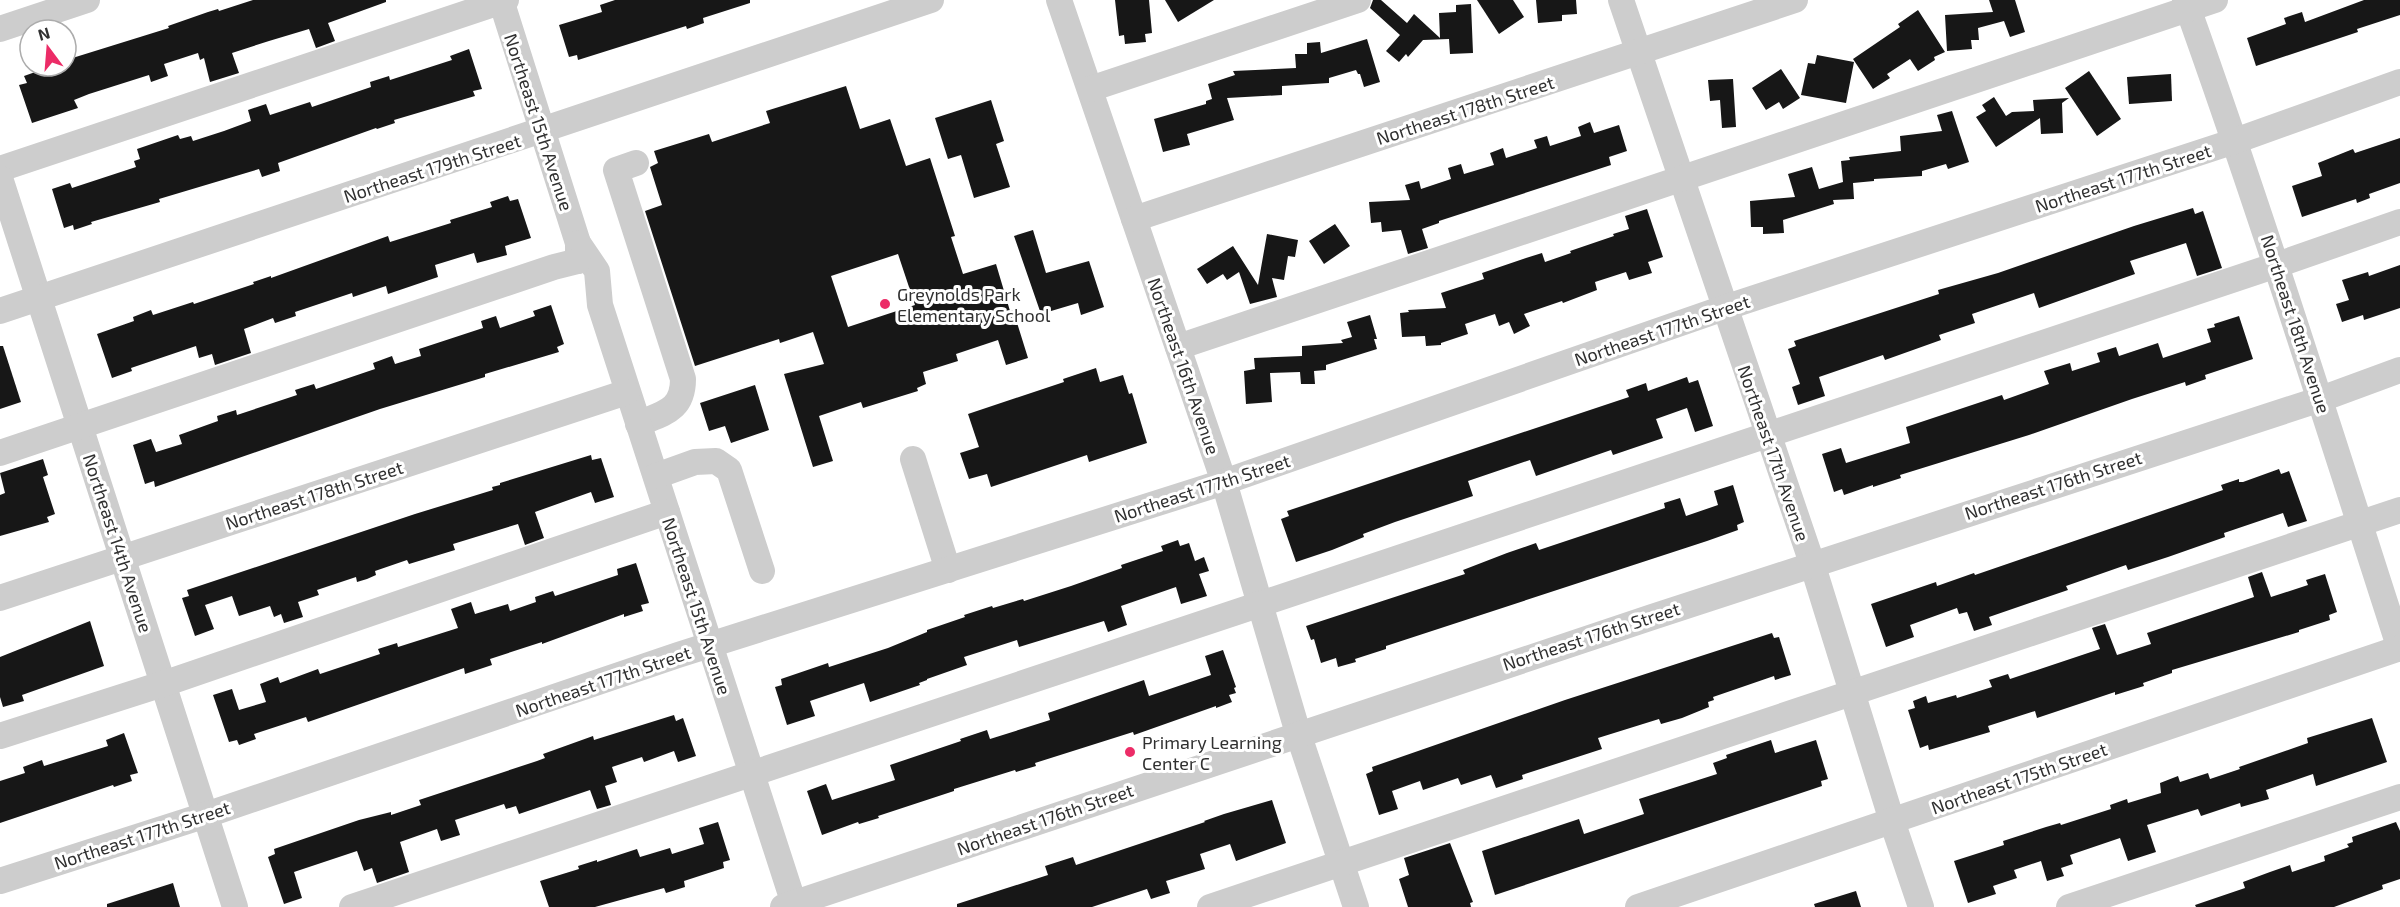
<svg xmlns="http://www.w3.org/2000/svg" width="2400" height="907" font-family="'Exo 2',sans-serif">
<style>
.building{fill:#171717;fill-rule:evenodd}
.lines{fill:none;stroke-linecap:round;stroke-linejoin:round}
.minor{stroke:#cdcdcd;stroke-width:26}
.poi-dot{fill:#ec2c67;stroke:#fff;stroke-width:2}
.labels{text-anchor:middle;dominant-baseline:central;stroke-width:6;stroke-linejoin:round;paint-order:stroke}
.street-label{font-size:18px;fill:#303030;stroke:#fff}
.poi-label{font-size:18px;fill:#303030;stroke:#fff;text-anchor:start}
</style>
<rect width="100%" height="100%" fill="#fff"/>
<!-- building -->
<g class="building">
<polygon points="253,0 386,0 386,2 328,23 335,41 316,48 309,29 269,41 232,53 239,73 210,82 204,58 200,60 198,53 164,64 168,76 151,82 149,75 89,94 74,100 78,108 32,123 19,85 27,83 24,76 41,70 42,72 66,66 66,60 169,28 168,26 208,12 218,9 219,11"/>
<polygon points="615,0 750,0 750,3 703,18 704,23 687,29 686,26 578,60 577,55 569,57 559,25 602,12 600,5"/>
<polygon points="1115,0 1149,0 1152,33 1145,34 1146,42 1125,44 1124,35 1119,36"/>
<polygon points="1165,0 1214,0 1178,22"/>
<polygon points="1373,0 1381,0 1407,23 1414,14 1440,38 1439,13 1456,12 1456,5 1471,4 1473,53 1450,54 1449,39 1423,40 1408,57 1406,54 1399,62 1386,51 1400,35 1370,8"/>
<polygon points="1477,0 1513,0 1524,17 1499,34"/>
<polygon points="1536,0 1576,0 1577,14 1562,15 1562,21 1538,23"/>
<polygon points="1989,0 2015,0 2025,32 2010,37 2004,21 1978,28 1979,40 1971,40 1972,49 1947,51 1945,15 1993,12"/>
<polygon points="2364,0 2400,0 2400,15 2357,29 2358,32 2256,66 2247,38 2286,24 2284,18 2302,12 2305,22"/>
<polygon points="1918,10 1945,52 1934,57 1935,60 1918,71 1910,59 1887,74 1890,78 1873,89 1853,59 1900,27 1898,24"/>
<polygon points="1367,39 1380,82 1364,87 1360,74 1358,74 1356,70 1329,78 1329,83 1282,86 1282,95 1227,98 1234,120 1187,134 1190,145 1163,152 1154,119 1206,104 1206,101 1212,99 1208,84 1235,75 1233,71 1296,68 1295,54 1307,54 1307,43 1320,42 1321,53"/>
<polygon points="469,49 482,89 473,91 475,96 394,120 395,123 377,129 376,128 278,163 280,171 262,177 259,169 159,199 160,202 91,222 92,224 74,230 73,225 64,228 52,189 70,183 72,188 136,167 134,161 140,159 137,149 178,135 180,139 191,136 193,141 224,131 251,121 248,110 266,104 270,115 310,102 312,107 371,87 370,82 389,76 390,80 452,60 450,56"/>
<polygon points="1817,55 1854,62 1846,103 1801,95 1808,63 1815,64"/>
<polygon points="1781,69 1800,98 1783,109 1779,102 1766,110 1752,88"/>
<polygon points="2089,71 2121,119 2097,136 2065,88"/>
<polygon points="2171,74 2172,101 2129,104 2127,77"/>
<polygon points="1733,79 1736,127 1722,128 1720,100 1710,101 1708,80"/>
<path d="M846,86L860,129L890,119L906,166L930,158L955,236L951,237L963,274L996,264L1010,311L1013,310L1028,358L1006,365L998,340L956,354L958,361L923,372L926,384L917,388L918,391L863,408L861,402L819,416L833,461L813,467L784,374L824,364L813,332L780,343L779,339L695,366L645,211L662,205L650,167L658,163L654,151L709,134L712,142L770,123L766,111ZM898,254L915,305L848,327L831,276Z"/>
<polygon points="1994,97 2006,116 2012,112 2034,111 2033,100 2069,98 2062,103 2063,133 2041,134 2040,118 1996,147 1976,117 1986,111 1982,105"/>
<polygon points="991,100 1004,141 996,144 1010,187 974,198 961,155 948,159 935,118"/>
<polygon points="1952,111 1969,162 1948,169 1946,164 1922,171 1922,176 1874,179 1874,181 1853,183 1854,199 1833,200 1834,204 1783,220 1784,233 1763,234 1763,227 1751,227 1750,201 1795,197 1788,174 1812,167 1819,189 1843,182 1841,161 1850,160 1849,157 1901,151 1900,136 1942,131 1937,115"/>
<polygon points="1590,122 1594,133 1619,125 1627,151 1609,157 1611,165 1439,221 1439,223 1422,229 1428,248 1408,254 1401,230 1382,232 1381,222 1371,223 1369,202 1410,200 1405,185 1419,181 1421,189 1451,179 1448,168 1461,164 1464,174 1494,165 1490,153 1503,148 1506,158 1537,148 1534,140 1547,136 1550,146 1581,136 1578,127"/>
<polygon points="2400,138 2400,183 2369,194 2370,198 2357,203 2356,199 2302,217 2292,186 2322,176 2318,163 2353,149 2355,153"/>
<polygon points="508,196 510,201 518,199 531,238 505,246 507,255 477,263 474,253 435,265 438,277 388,294 386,286 353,297 352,293 295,312 296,316 275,323 273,318 244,329 251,353 215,365 212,354 199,358 196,346 131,368 132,371 112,378 97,334 134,321 133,317 151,310 153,315 193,302 194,304 254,284 253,282 271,276 271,278 388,236 390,242 451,223 450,220 492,207 490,202"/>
<polygon points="2193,208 2195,214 2203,211 2222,268 2197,276 2186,243 2130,261 2135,274 2039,308 2034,293 1972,314 1975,323 1939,335 1941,340 1885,360 1883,355 1819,377 1825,396 1798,405 1792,387 1800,384 1788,349 1796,346 1794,341 1939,294 1938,290 1998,273 2134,226"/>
<polygon points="1647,209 1663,257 1648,262 1652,273 1629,280 1626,272 1595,282 1597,290 1563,303 1562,301 1524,314 1530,326 1514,334 1509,322 1499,326 1495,314 1465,324 1468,334 1441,343 1441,345 1426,346 1425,336 1402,337 1400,313 1409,312 1408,310 1446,308 1441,293 1484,279 1482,273 1526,258 1542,253 1545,262 1571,253 1570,251 1614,236 1613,234 1629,229 1625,216"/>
<polygon points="1335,224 1350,246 1324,264 1309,241"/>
<polygon points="1033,230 1046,273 1089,261 1104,307 1081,315 1078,303 1041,314 1014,236"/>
<polygon points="1267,234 1298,240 1295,257 1288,256 1284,280 1272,278 1277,297 1250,304 1239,272 1227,280 1223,274 1207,284 1197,269 1233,246 1258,285"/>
<polygon points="2400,265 2400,308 2364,320 2363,315 2342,322 2336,304 2349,300 2342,280 2368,272 2369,276"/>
<polygon points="551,305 564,344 557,347 559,352 485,374 485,377 380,409 155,487 154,481 145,484 133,445 151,439 156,452 182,444 179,435 218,421 217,416 236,410 237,415 297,395 295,390 314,384 316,389 375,369 373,363 392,356 395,364 421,356 419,349 483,328 481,321 496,316 500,328 535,316 533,311"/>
<polygon points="1370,315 1377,339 1374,339 1377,349 1326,365 1326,370 1314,371 1315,384 1301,384 1300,372 1270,373 1272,402 1246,404 1244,371 1255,369 1254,358 1302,356 1302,346 1343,343 1341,340 1352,337 1347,322"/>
<polygon points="2239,316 2253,359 2205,375 2206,379 2186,386 2185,382 2132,399 2029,435 1900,475 1901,478 1873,487 1873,485 1844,495 1842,489 1834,492 1822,454 1841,448 1846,463 1910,443 1906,427 2002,395 2004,400 2049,384 2044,371 2070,363 2072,371 2100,362 2097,353 2116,347 2119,356 2158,343 2163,358 2211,342 2207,329 2215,327 2214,324"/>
<polygon points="0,346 3,346 21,402 0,409"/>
<polygon points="1096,368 1100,382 1123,375 1129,394 1132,393 1147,443 1089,462 1087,455 991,487 987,474 969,479 960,453 979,447 968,414 1064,382 1063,379"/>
<polygon points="1687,377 1689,383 1698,380 1713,426 1695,432 1687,408 1656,419 1663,438 1613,455 1611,450 1536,476 1530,460 1468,481 1473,496 1395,522 1363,534 1364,537 1332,550 1296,562 1281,519 1289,516 1287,511 1629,397 1626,390 1646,383 1648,391"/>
<polygon points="755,385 769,430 731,443 725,426 709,431 700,403"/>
<polygon points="591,455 592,460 601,458 614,497 595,503 591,492 535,512 544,538 525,545 518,524 453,544 455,550 409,564 407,560 375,571 376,575 367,579 357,582 356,577 317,590 319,595 298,602 303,617 284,623 281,614 274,617 270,606 239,616 232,596 205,605 214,629 195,636 182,598 189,596 187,590 415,514 493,490 492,487 500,485 500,483"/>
<polygon points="43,459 48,475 43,477 55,514 47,517 49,522 0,536 0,495 5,493 0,473"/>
<polygon points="2279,469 2281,474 2289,471 2307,521 2288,527 2283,513 2224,533 2225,537 2168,557 2128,570 2126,565 2066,586 2068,590 1989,617 1992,625 1974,631 1967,612 1959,614 1957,608 1910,625 1914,637 1886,647 1871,604 1936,582 1937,586 1974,573 1975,575 2223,490 2221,485 2239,479 2239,482 2243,482"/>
<polygon points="1733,485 1744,522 1737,525 1738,530 1707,541 1386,646 1386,649 1355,659 1356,662 1338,667 1336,658 1321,663 1314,639 1311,640 1306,626 1465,574 1463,570 1507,553 1536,543 1539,550 1665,508 1664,503 1680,498 1686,516 1718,505 1714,491"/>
<polygon points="1178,540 1180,546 1189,543 1195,561 1204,557 1209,571 1199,574 1207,596 1181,604 1176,587 1121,606 1127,625 1108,632 1104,621 1019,647 1017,640 964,657 967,665 927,679 927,680 919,683 920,685 870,702 864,683 810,701 815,716 787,725 775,687 782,685 781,679 828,663 829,667 888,648 927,632 927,630 965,617 964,615 992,606 993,608 1023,599 1024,601 1071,586 1122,568 1121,565 1163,551 1161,546"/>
<polygon points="636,563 649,603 641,605 643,611 624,617 624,614 542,644 542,642 490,659 492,665 465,674 464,668 308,722 306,717 254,734 256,739 239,745 237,740 229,742 213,695 232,689 239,710 266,702 260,684 278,677 280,683 318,669 320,674 380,654 378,649 397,643 398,647 458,628 451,609 471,602 475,614 508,604 510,611 536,602 535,597 553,591 555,596 618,575 617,569"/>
<polygon points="2262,572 2271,597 2308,585 2306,580 2325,574 2337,612 2329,615 2330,620 2299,630 2299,632 2172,670 2172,673 2143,683 2144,686 2115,695 2115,692 2037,718 2035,711 1988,726 1990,732 1929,750 1928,745 1920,748 1908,710 1915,708 1913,701 1926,696 1928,703 1956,695 1957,698 1992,687 1989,680 2008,674 2010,679 2100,649 2092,628 2105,624 2117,655 2151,644 2147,633 2254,597 2248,577"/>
<polygon points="90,621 104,666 22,695 24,701 3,707 0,697 0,657"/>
<polygon points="1772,633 1774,638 1779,637 1791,675 1775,680 1774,676 1713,697 1714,700 1708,702 1709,707 1682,718 1661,724 1659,719 1598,738 1602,749 1522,775 1523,779 1496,788 1491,775 1461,785 1458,778 1423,790 1420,781 1392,791 1398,809 1379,815 1366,774 1373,771 1372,767 1565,700"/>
<polygon points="1223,650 1236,687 1234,688 1236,693 1229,695 1232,702 1216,708 1216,706 1134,735 1133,732 1035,763 1036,766 1016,772 1015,770 954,789 954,791 878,816 879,818 859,824 858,822 822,835 807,791 826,784 832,800 895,780 890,765 961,741 960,739 987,730 990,739 1050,720 1048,713 1144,680 1149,696 1211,675 1205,656"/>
<polygon points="674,715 676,721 683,718 696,756 678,762 674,751 644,762 642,757 612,767 617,782 605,786 611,805 597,809 590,790 519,814 516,806 506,809 504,804 455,820 460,835 441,841 437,829 400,842 409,872 377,883 372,868 364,871 357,851 294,872 302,898 284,904 268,857 275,854 274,849 359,820 391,812 391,815 421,805 419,800 537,761 545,758 543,754 593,736 594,740"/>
<polygon points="2372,718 2387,762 2316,786 2313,774 2266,790 2269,799 2241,807 2240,803 2201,816 2198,809 2147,825 2156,852 2128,861 2120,838 2070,855 2073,864 2061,868 2064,876 2047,881 2041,861 2014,870 2017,878 1993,886 1996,894 1968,903 1954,861 2004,845 2003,841 2046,827 2060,823 2061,825 2111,809 2110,805 2127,799 2128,803 2161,793 2160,783 2178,776 2180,782 2208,773 2210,779 2240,769 2239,767 2308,743 2307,738"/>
<polygon points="124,733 138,773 130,775 132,781 114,787 113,785 0,823 0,781 25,773 23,767 42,760 44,766 108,746 106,740"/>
<polygon points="1771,740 1775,753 1816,740 1828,779 1821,781 1822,786 1495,895 1482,851 1579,819 1584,834 1644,814 1639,799 1717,774 1713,763 1727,758 1726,755"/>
<polygon points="1272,800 1286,843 1236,861 1230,844 1200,854 1205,869 1166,881 1170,893 1151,899 1147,889 1092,907 957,907 957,904 1048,875 1045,866 1073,857 1076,865 1205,822 1204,821 1224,814"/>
<polygon points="718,822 730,860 723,862 724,868 684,881 685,887 666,893 664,888 595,907 549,907 540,881 579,869 578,866 597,860 597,862 637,849 640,857 670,848 672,854 704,844 699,828"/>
<polygon points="2396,822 2400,831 2400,879 2382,885 2383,889 2334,907 2196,907 2195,905 2245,888 2243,882 2270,872 2290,865 2292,872 2325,861 2324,856 2349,847 2347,844 2353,842 2352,837"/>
<polygon points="1450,843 1473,902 1470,903 1471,907 1408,907 1399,879 1409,875 1404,858"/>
<polygon points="173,883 180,907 107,907 107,904"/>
<polygon points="1856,891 1861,907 1815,907 1814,904"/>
</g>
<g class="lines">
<!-- minor -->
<g class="minor">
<polyline points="501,0 578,243 578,261"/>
<polyline points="1059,0 1224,482 1298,733 1356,907"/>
<polyline points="1621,0 1812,563 1892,821 1921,907"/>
<path d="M2185,0C2262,215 2330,432 2400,649"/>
<polyline points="0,29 87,0"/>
<polyline points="1090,89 1358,0"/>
<path d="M636,163L616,170L683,379C683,411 663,413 638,424"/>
<polyline points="0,169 506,0"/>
<polyline points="0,178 235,907"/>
<polyline points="1134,219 1795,0"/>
<polyline points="578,243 597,271 600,305 795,907"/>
<polyline points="0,311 931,0"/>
<polyline points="1178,347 2215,0"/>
<polyline points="0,453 554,267 578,261"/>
<polyline points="913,459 948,570"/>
<polyline points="656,476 695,462 716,461 729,470 762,571"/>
<polyline points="0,598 627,392"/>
<polyline points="0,736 175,680 667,512"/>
<polyline points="0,881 206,815 678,655 1224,482 1724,308 2235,141 2400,82"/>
<polyline points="352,907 2277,265 2400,222"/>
<path d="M783,907C1295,734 1807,565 2321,399L2400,370"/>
<polyline points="1210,907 2400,510"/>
<polyline points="1638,907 2400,648"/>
<polyline points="2069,907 2400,797"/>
</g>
</g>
<!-- markers -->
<g class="poi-dot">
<circle cx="885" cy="304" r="6"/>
<circle cx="1130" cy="752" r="6"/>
</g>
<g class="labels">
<!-- street labels -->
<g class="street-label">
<text transform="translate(1465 110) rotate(-18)">Northeast 178th Street</text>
<text transform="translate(539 122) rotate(72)">Northeast 15th Avenue</text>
<text transform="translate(432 168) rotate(-18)">Northeast 179th Street</text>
<text transform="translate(2123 178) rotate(-18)">Northeast 177th Street</text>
<text transform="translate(2296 324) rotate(72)">Northeast 18th Avenue</text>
<text transform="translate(1662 330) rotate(-19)">Northeast 177th Street</text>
<text transform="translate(1184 366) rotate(71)">Northeast 16th Avenue</text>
<text transform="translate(1774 453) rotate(71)">Northeast 17th Avenue</text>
<text transform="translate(2053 485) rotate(-18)">Northeast 176th Street</text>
<text transform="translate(1202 488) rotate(-18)">Northeast 177th Street</text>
<text transform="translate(314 495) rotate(-18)">Northeast 178th Street</text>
<text transform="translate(118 543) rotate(72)">Northeast 14th Avenue</text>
<text transform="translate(697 606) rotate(72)">Northeast 15th Avenue</text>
<text transform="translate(1591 636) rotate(-18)">Northeast 176th Street</text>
<text transform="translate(603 681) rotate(-19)">Northeast 177th Street</text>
<text transform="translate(2019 778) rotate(-19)">Northeast 175th Street</text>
<text transform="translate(1045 819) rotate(-19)">Northeast 176th Street</text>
<text transform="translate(142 835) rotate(-18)">Northeast 177th Street</text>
</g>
<!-- poi labels -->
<g class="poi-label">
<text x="897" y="294">Greynolds Park<tspan x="897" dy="21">Elementary School</tspan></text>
<text x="1142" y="742">Primary Learning<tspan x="1142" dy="21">Center C</tspan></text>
</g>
</g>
<!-- north arrow -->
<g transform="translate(48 48) rotate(344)"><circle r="28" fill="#ffffff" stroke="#acacac" stroke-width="1.5"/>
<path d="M0-4.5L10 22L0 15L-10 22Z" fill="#ec2c67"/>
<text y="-9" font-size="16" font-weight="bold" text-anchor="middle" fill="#303030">N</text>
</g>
</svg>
